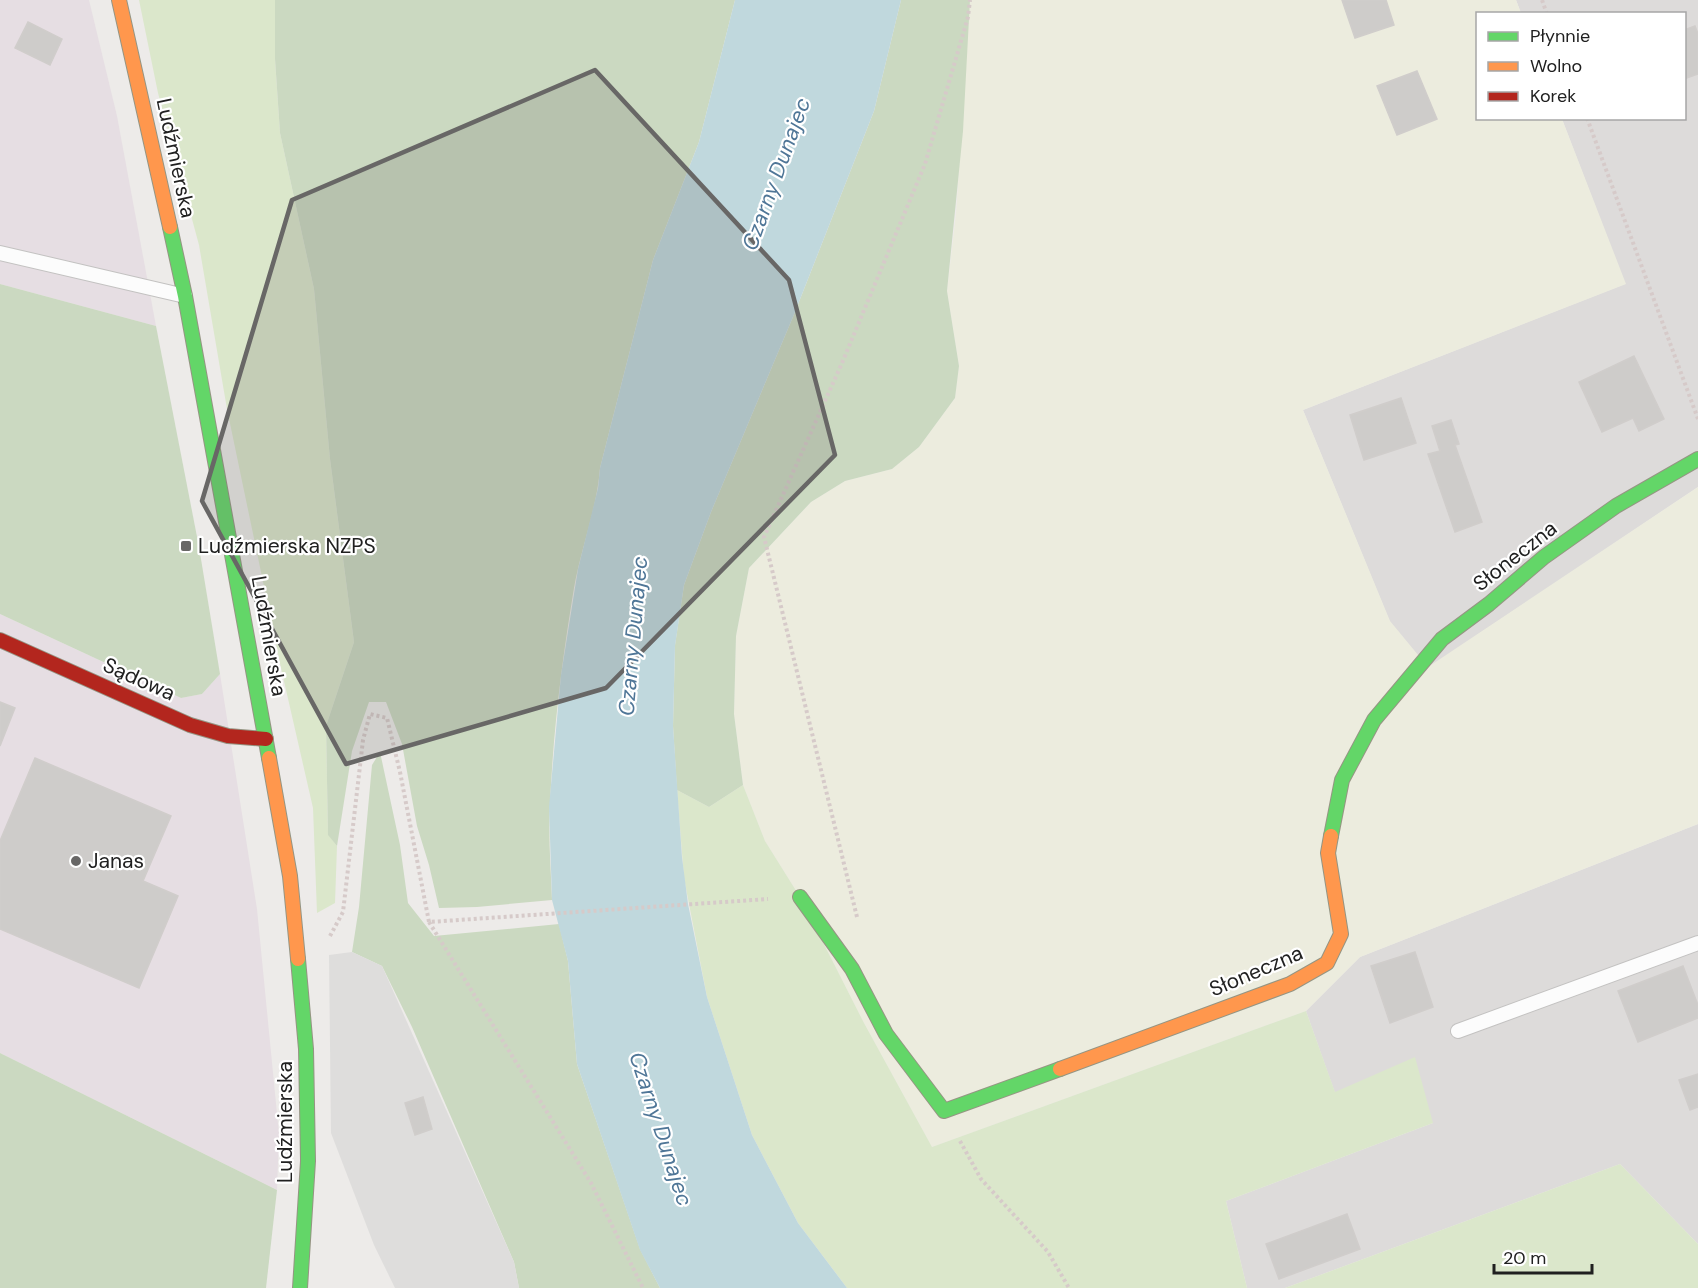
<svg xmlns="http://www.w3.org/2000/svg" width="1698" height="1288" font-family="'DM Sans',sans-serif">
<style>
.residential{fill:#dddbda}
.industrial{fill:#e6dee3}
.farmland{fill:#ececde}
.grass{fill:#dbe7cb}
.forest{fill:#cbd9c1}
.parking{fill:#dedddc}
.water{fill:#c0d8dd}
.building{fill:#ceccca;stroke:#d0cdcb;stroke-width:1.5}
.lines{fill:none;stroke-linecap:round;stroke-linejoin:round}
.lane-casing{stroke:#c3c2c1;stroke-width:16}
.fast-casing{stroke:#959583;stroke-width:16}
.slow-casing{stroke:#959583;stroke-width:16}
.jam-casing{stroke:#959583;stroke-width:16}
.path{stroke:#d6cac9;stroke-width:4;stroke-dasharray:3 3;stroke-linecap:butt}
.lane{stroke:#fcfcfc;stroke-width:14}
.fast{stroke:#63d668;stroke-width:14}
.slow{stroke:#ff974d;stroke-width:14}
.jam{stroke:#b3261e;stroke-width:14}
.marked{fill:#686766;fill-opacity:0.2;stroke:#686766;stroke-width:4.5;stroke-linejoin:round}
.poi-dot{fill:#686766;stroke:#fff;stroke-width:2}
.labels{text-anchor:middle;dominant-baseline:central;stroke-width:4.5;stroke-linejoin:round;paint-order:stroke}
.street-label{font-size:21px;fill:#202020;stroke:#fff}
.poi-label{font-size:21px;fill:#202020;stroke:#fff;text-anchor:start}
.water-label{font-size:22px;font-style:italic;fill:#4f7697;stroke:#fff}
</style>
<rect width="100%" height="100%" fill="#edebe9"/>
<!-- residential -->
<g class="residential">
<polygon points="1516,0 1698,0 1698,487 1428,668 1390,622 1303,410 1625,284 1562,119 1684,118 1684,14 1521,13"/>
<polygon points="1698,824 1698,1244 1620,1164 1285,1288 1247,1288 1226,1201 1433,1123 1335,1093 1306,1011 1360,957"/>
</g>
<!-- industrial -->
<g class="industrial">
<polygon points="0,0 89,0 117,116 156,326 0,284"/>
<polygon points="0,614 181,698 202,694 220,674 257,909 279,1134 277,1190 0,1053"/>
</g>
<!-- farmland -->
<polygon class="farmland" points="970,0 1516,0 1521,13 1478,14 1478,118 1562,119 1626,284 1303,410 1390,621 1428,667 1698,487 1698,824 1360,957 1306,1011 932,1147 864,1023 800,897 765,841 743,785 734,714 736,636 749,568 811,502 845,481 892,469 919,447 955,398 959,366 947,291 956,214"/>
<!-- grass -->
<g class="grass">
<polygon points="139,0 275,0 275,59 280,133 314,289 330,459 354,642 326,726 328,834 337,846 335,903 317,913 313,808 281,668 227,409 199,245 158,93"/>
<polygon points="743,785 765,841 800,897 864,1023 932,1147 1306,1011 1335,1092 1415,1057 1433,1123 1226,1201 1247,1288 847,1288 798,1223 752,1135 707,997 684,878 677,790 709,807"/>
<polygon points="1620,1164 1698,1244 1698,1288 1285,1288"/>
</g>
<!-- forest -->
<g class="forest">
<path d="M275,0H735L699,142L653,260L600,468C597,509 581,548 574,588C562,660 553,732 550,805C548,836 551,869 552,900L477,907L439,908L429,865L417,826L402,744L386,702H369L352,751L337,846L328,835L326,726L354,642L330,459L314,289L280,133L275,59Z"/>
<polygon points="901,0 970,0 963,131 947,291 959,366 955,398 919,447 892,469 845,481 811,502 749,568 736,636 734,714 743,785 709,807 677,790 673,726 675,645 684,585 711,512 795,312 874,111"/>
<polygon points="0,284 156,326 199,547 220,674 202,694 181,698 0,614"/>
<polygon points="380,752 400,845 408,903 434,936 559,924 568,961 577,1064 640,1249 660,1288 519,1288 514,1262 412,1027 382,966 352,952 359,907 372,765"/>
<polygon points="0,1053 277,1190 266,1288 0,1288"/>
</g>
<!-- parking -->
<polygon class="parking" points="352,952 382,966 514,1262 519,1288 395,1288 374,1245 331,1133 329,955"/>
<!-- water -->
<polygon class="water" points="735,0 901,0 874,111 795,312 711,512 684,585 675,646 673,726 682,857 688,904 707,997 752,1135 798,1223 847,1288 660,1288 640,1250 577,1064 568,961 552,900 549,807 561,675 578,569 598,488 600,468 653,260 699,142"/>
<!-- building -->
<g class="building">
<polygon points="1342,0 1386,0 1394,25 1355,38"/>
<polygon points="28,22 62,39 50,65 15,48"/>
<polygon points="1695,26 1698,34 1698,74 1684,79 1684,30"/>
<polygon points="1417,71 1437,119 1397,135 1377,86"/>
<polygon points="1634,356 1664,419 1639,431 1633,418 1602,432 1579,382"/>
<polygon points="1401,398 1416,443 1364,460 1350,415"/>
<polygon points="1451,420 1459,444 1455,445 1482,522 1455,532 1428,454 1440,451 1432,426"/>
<polygon points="0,702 15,708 0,746"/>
<polygon points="35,758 171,816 143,881 178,896 139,988 0,929 0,841"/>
<polygon points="1415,952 1433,1007 1390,1023 1371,966"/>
<polygon points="1683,966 1698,1005 1698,1018 1638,1042 1618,991"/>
<polygon points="1698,1074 1698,1107 1690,1110 1679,1080"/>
<polygon points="423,1097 432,1129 415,1135 405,1103"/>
<polygon points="1347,1214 1360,1249 1279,1279 1266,1244"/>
</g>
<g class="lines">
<defs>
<g id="lane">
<polyline points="0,253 185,296"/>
<polyline points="1458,1031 1698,943"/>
</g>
<g id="fast">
<polyline points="170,227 185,296 269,758"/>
<polyline points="1331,836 1342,780 1374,720 1442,639 1489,604 1544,557 1616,506 1698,459"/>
<polyline points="800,897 852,969 886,1034 944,1111 1060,1069"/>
<polyline points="298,959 306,1049 308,1161 300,1288"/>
</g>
<g id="slow">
<polyline points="119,0 170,227"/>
<polyline points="269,758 290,876 298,959"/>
<polyline points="1060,1069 1290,984 1327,963 1341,934 1328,853 1331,836"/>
</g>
<polyline id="jam" points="0,640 190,725 228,736 266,739"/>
</defs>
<!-- lane casing -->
<use href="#lane" class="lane-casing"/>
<!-- fast casing -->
<use href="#fast" class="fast-casing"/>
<!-- slow casing -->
<use href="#slow" class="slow-casing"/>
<!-- jam casing -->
<use href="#jam" class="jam-casing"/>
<!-- path -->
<g class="path">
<polyline points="1542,0 1547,14"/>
<polyline points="1587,118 1698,419"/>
<polyline points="857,917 764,537 842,363 925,164 968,17 970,0"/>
<polyline points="429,922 591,1183 643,1288"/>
<polyline points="330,936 343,912 363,740 370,714 387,718 400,772 429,922 768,899"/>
<polyline points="960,1141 981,1179 1048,1252 1069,1288"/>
</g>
<!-- lane -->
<use href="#lane" class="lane"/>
<!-- fast -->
<use href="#fast" class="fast"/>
<!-- slow -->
<use href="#slow" class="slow"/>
<!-- jam -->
<use href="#jam" class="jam"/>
</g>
<!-- marked area -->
<path class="marked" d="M595,70L789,280L835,455L606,688L346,764L202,501L292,200Z"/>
<!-- markers -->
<g class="poi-dot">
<rect x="180" y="540" width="12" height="12" rx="3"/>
<circle cx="76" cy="861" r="6"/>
</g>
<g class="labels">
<!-- street labels -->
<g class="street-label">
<text transform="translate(176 158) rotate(78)">Ludźmierska</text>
<text transform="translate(1515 556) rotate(-38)">Słoneczna</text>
<text transform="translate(269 636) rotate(80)">Ludźmierska</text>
<text transform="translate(139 679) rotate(24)">Sądowa</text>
<text transform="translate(1256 971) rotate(-23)">Słoneczna</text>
<text transform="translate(285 1122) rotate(-90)">Ludźmierska</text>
</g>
<!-- poi labels -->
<g class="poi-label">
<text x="198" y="546">Ludźmierska NZPS</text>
<text x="88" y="861">Janas</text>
</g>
<!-- water labels -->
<g class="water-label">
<text transform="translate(776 174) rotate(-70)">Czarny Dunajec</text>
<text transform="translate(633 636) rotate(-85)">Czarny Dunajec</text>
<text transform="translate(661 1129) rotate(72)">Czarny Dunajec</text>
</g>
</g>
<!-- legend -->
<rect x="1476" y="12" width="210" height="108" fill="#ffffff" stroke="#a6a6a6" stroke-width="1.5"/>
<rect x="1488" y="32" width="30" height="9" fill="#63d668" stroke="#a6a6a6" stroke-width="1.5"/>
<text x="1530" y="42" font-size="18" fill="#202020">Płynnie</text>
<rect x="1488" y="62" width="30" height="9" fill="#ff974d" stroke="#a6a6a6" stroke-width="1.5"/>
<text x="1530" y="72" font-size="18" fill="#202020">Wolno</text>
<rect x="1488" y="92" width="30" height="9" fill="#b3261e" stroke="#a6a6a6" stroke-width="1.5"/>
<text x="1530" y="102" font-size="18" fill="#202020">Korek</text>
<!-- scale -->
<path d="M1494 1264v9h98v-9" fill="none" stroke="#202020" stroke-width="3"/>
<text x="1503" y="1264" font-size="18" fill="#202020" stroke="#ffffff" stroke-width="4.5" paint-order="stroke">20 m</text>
</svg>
